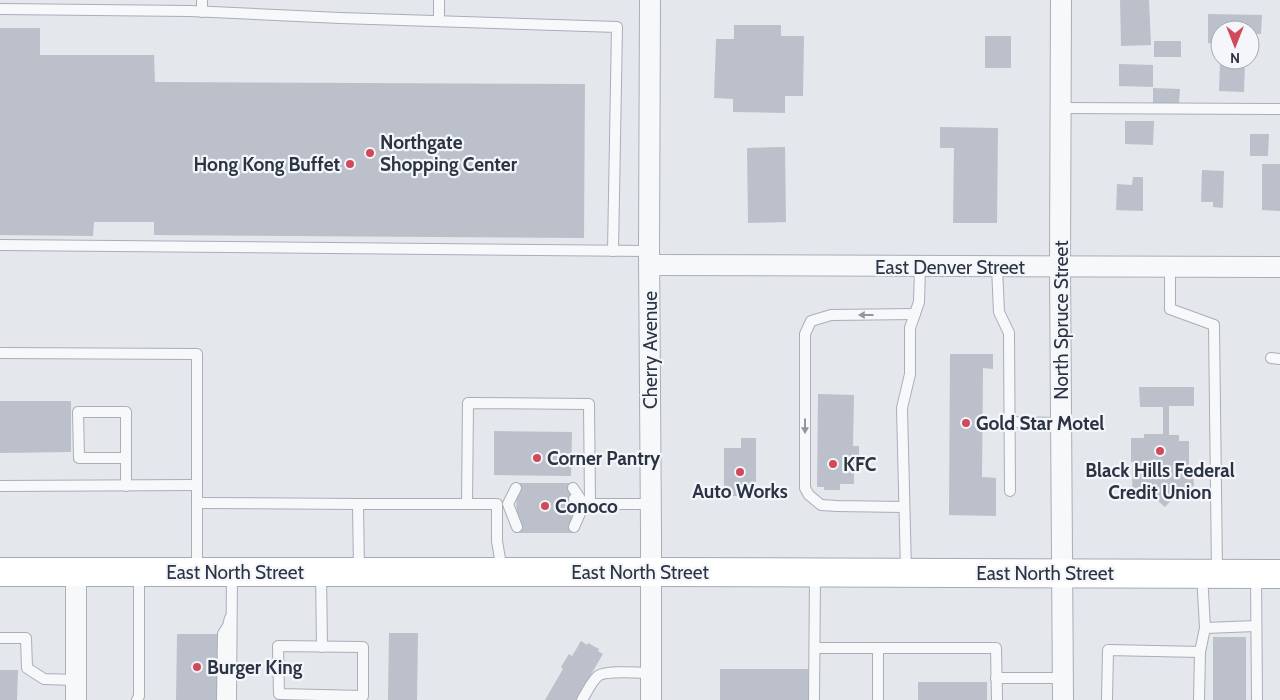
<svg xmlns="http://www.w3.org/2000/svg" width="1280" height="700" font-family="Cabin,sans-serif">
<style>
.building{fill:#bbc0ca}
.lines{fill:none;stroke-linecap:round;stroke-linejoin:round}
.lane-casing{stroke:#a9aeb7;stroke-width:12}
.street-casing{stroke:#a9aeb7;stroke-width:22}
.primary-casing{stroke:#a3abb8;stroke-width:30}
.lane{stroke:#f7f8fa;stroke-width:10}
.street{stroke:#f7f8fa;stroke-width:20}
.primary{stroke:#fff;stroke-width:28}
.oneway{fill:#9196a0}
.poi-dot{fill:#d1495b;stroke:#f4f6f9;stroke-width:2}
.labels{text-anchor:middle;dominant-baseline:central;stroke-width:4.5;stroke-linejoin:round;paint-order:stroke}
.poi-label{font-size:19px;font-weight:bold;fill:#2b3445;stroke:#f4f6f9;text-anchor:start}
.street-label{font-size:19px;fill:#2b3445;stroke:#f4f6f9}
</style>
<rect width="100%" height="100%" fill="#e4e7ec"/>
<!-- building -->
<g class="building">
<polygon points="1120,0 1149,0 1151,45 1121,46"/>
<polygon points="1208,14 1262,15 1261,34 1250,34 1250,30 1220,30 1220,43 1208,43"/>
<polygon points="734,25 781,25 781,36 804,36 803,96 785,96 785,113 733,112 733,99 714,98 716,39 734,39"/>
<polygon points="0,28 40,28 40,55 154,55 155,82 585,84 584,238 154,235 154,222 94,222 93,236 0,235"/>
<rect x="985" y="36" width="26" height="32"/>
<rect x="1154" y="41" width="27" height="16"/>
<polygon points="1220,62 1245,62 1244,92 1219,91"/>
<polygon points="1119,64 1153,65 1153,87 1119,86"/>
<polygon points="1153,88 1180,89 1179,104 1153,103"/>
<polygon points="1125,121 1154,121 1153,145 1125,144"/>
<polygon points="940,127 998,128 997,223 953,223 954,148 940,148"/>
<polygon points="1250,134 1269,134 1268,156 1250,156"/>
<polygon points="785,147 786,222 748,223 747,148"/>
<polygon points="1262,164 1280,164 1280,211 1262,210"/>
<polygon points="1202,170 1224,171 1223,208 1213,207 1213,202 1201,202"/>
<polygon points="1133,177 1143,177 1143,211 1116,210 1117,184 1132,185"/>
<polygon points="950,354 993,354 993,369 983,368 982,477 996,478 996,516 949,515"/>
<polygon points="1139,387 1194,387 1194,406 1169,406 1169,435 1179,435 1179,441 1189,441 1189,473 1193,476 1194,485 1189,492 1183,494 1177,494 1165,507 1157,500 1145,500 1145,493 1132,493 1133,462 1131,462 1131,438 1144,438 1144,434 1163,434 1163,407 1140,407"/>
<polygon points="818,394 854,395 853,446 859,446 859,457 854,457 854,484 840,484 840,490 824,490 824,487 817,487"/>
<polygon points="0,401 71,401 71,452 0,453"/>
<polygon points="494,431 572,432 571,476 494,475"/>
<polygon points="741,438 756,438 756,496 724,496 724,448 741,448"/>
<polygon points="516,483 573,483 574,533 517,533"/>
<polygon points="389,633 418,633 417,700 388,700"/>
<polygon points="177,634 218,634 218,700 176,700"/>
<rect x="1213" y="637" width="33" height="63"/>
<polygon points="581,641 587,645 588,643 599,649 598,651 603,654 576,700 545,700 563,669 561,667 569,654 572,656"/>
<rect x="720" y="669" width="88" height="31"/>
<polygon points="0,670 18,670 17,700 0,700"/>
<rect x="918" y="682" width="69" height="18"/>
</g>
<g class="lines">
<defs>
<g id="lane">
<polyline points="0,9 190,11 340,18 617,27 613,251"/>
<polyline points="202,12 202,0"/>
<polyline points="439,21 439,0"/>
<polyline points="1061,108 1280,109"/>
<polyline points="0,245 649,251"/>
<polyline points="997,267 999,312 1009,333 1010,491"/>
<polyline points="1170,267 1170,309 1214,325 1217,572"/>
<polyline points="0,353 197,354 197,570"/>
<polyline points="1271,358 1280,359"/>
<polyline points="1009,422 1061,423"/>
<polyline points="0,486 197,485"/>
<polyline points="126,486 126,412 78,412 79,458 126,458"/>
<polyline points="516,488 508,504 517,527"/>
<polyline points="573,488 583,503"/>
<polyline points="574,499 584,504 651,504"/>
<polyline points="197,503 358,504"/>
<polyline points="467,504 468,403 589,404 590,503"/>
<polyline points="904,507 837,506 821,505 809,495 805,488 805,334 811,321 831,315 915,314"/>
<polyline points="574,527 584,504"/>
<polyline points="359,570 358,504 497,504 497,541 502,571"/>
<polyline points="906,571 902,408 910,374 910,328 919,302 920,267"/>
<polyline points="321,573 322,647"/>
<polyline points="1256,575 1257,700"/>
<polyline points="1205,628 1256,626"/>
<polyline points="0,638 26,638 27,668 44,679 76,680"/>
<polygon points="278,646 363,647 363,696 279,694"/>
<polyline points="815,648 996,648 997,700"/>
<polyline points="878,648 878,700"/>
<polyline points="996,678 1063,678"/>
<polyline points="137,700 139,696 139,573"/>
<polyline points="222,700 223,634 228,626 230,618"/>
<polyline points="231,700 232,574"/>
<path d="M582,700C587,692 591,682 598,676C606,670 640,673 651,673"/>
<polyline points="814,700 815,574"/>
<polyline points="1107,700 1108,650 1200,652"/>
<polyline points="1199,700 1200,652 1205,628 1202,574"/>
</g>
<g id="street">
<polyline points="650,0 649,251 651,532 651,700"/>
<polyline points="1061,0 1060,267 1063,700"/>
<polyline points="649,265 1280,267"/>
<polyline points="76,572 76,700"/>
</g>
<polyline id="primary" points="0,572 651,572 1280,574"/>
</defs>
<!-- lane casing -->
<use href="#lane" class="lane-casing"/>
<!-- street casing -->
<use href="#street" class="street-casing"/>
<!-- primary casing -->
<use href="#primary" class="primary-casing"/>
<!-- lane -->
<use href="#lane" class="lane"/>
<!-- street -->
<use href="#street" class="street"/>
<!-- primary -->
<use href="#primary" class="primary"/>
</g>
<!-- one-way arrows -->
<defs><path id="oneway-solid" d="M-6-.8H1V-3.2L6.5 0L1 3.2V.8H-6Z" transform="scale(1.25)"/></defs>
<g class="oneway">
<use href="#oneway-solid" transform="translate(866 315) rotate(180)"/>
<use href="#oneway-solid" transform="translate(805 426) rotate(90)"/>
</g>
<!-- markers -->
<g class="poi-dot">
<circle cx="370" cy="153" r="5"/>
<circle cx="350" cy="164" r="5"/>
<circle cx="966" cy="423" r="5"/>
<circle cx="1160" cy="451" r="5"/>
<circle cx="537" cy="458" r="5"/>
<circle cx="833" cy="464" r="5"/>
<circle cx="740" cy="472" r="5"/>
<circle cx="545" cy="506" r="5"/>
<circle cx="197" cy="667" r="5"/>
</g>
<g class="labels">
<!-- poi labels -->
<g class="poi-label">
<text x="380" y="142">Northgate<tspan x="380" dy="22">Shopping Center</tspan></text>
<text x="340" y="164" text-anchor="end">Hong Kong Buffet</text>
<text x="976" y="423">Gold Star Motel</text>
<text x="547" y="458">Corner Pantry</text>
<text x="843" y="464">KFC</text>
<text x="1160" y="470" text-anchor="middle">Black Hills Federal<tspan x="1160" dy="22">Credit Union</tspan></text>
<text x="740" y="491" text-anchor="middle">Auto Works</text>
<text x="555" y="506">Conoco</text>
<text x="207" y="667">Burger King</text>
</g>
<!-- street labels -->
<g class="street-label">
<text x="950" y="267">East Denver Street</text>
<text transform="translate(1061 320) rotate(-90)">North Spruce Street</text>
<text transform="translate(650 350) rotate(-90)">Cherry Avenue</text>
<text x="235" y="572">East North Street</text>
<text x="640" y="572">East North Street</text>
<text x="1045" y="573">East North Street</text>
</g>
</g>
<!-- north arrow -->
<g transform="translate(1235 45) rotate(180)"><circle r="24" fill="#f4f6f9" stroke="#a4a8b1"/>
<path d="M0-4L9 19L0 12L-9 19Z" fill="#d1495b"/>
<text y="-8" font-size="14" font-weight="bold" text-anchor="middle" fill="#2b3445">N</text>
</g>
</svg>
